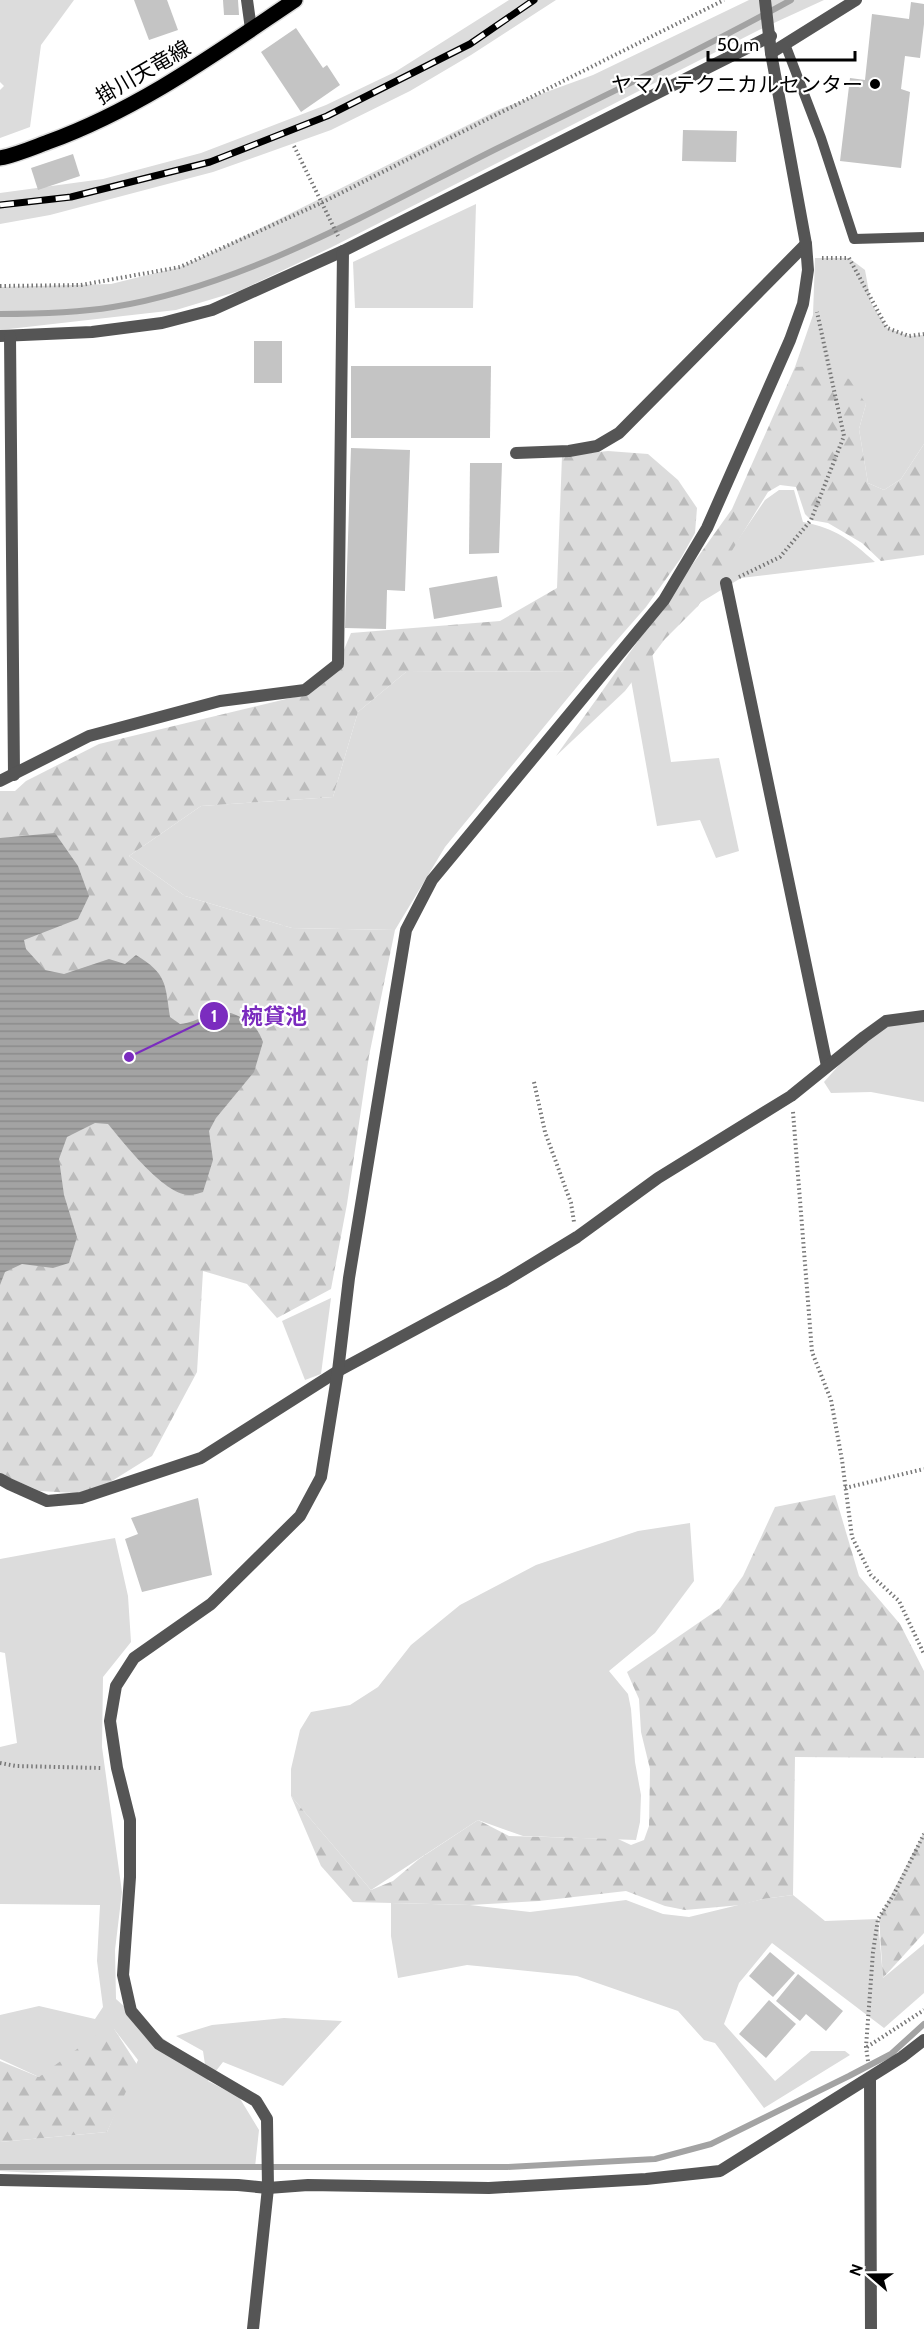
<svg xmlns="http://www.w3.org/2000/svg" width="924" height="2329" font-family="Cabin,'Noto Sans JP',sans-serif">
<style>
.green{fill:#dcdcdc}
.forest{fill:url(#forest-firs)}
.water{fill:url(#water-rules)}
.lines{fill:none;stroke-linecap:round;stroke-linejoin:round}
.stream{stroke:#a3a3a3;stroke-width:6}
.building{fill:#c4c4c4}
.primary-casing{stroke:#dbdbdb;stroke-width:18}
.path{stroke:#777;stroke-width:4;stroke-dasharray:1.5 3;stroke-linecap:butt}
.service{stroke:#555;stroke-width:10}
.minor{stroke:#555;stroke-width:12}
.primary{stroke:#000;stroke-width:15}
.rail-casing{stroke:#000;stroke-width:7}
.rail{stroke:#fff;stroke-width:4.5;stroke-dasharray:14;stroke-linecap:butt}
.poi-dot{fill:#000;stroke:#fff;stroke-width:2}
.labels{text-anchor:middle;dominant-baseline:central;stroke-width:4.5;stroke-linejoin:round;paint-order:stroke}
.street-label{font-size:21px;fill:#000;stroke:#fff}
.poi-label{font-size:21px;fill:#000;stroke:#fff;text-anchor:end}
.leader{fill:none;stroke:#7b2cbf;stroke-width:2}
.callout-dot{fill:#7b2cbf;stroke:#fff;stroke-width:2}
.mark-label{font-size:18px;text-anchor:middle;font-weight:bold;fill:#fff}
.callout-label{font-size:22px;text-anchor:middle;font-weight:bold;fill:#7b2cbf;stroke:#fff;stroke-width:4.5;stroke-linejoin:round;paint-order:stroke}
</style>
<defs>
<pattern id="forest-firs" width="22" height="20" patternUnits="userSpaceOnUse" patternTransform="scale(1.5)"><rect width="22" height="20" fill="#dcdcdc"/><path d="M5 1l3.5 6h-7zM16 11l3.5 6h-7z" fill="#bbb"/></pattern>
<pattern id="water-rules" width="6" height="5" patternUnits="userSpaceOnUse" patternTransform="scale(1.5)"><rect width="6" height="5" fill="#a3a3a3"/><path d="M0 2.5h6" fill="none" stroke="#8b8b8b"/></pattern>
</defs>
<rect width="100%" height="100%" fill="#fff"/>
<!-- green -->
<g class="green">
<polygon points="0,0 74,0 41,45 30,127 0,138 0,90 4,86 0,82"/>
<polygon points="509,0 556,0 471,55 410,91 331,130 213,172 50,215 0,224 0,193 103,179 201,153 326,105 395,72"/>
<polygon points="749,0 824,0 759,30 330,248 239,291 176,310 0,330 0,287 111,284 180,267 207,255 500,109 593,75"/>
<polygon points="476,204 473,308 355,308 353,262"/>
<polygon points="815,258 849,258 865,270 871,303 887,328 909,336 924,335 924,444 901,479 884,490 868,483 859,429 866,404 795,367 813,315"/>
<path d="M779,490H794L803,522C837,529 849,539 875,562L741,578L698,604L718,569L765,500Z"/>
<polygon points="652,652 671,762 719,758 739,851 716,858 700,820 657,826 631,680"/>
<polygon points="590,671 445,847 395,930 292,928 185,896 129,856 201,806 333,797 358,712 406,672"/>
<polygon points="924,1016 924,1102 871,1092 831,1093 824,1082 864,1037 886,1021"/>
<polygon points="331,1298 321,1374 305,1380 282,1321"/>
<polygon points="690,1523 694,1581 655,1633 609,1671 628,1694 631,1709 635,1762 641,1795 640,1822 636,1840 523,1836 478,1820 371,1890 291,1796 291,1769 300,1730 311,1712 350,1705 378,1687 411,1645 460,1605 536,1565 638,1531"/>
<polygon points="115,1538 128,1596 131,1642 103,1677 102,1747 122,1892 115,1950 116,1999 139,2020 206,2071 203,2051 176,2036 212,2025 284,2018 342,2021 283,2086 223,2062 208,2081 239,2097 259,2130 255,2167 175,2167 34,2173 0,2171 0,2142 107,2132 138,2060 114,2029 39,2077 0,2059 0,2015 39,2006 95,2019 103,2007 97,1961 100,1905 0,1904 0,1747 17,1743 5,1653 0,1652 0,1559"/>
<polygon points="793,1895 825,1921 878,1919 883,1978 924,1944 924,1993 884,2028 772,1943 739,1983 724,2024 775,2081 811,2051 845,2051 850,2055 764,2108 715,2043 704,2040 678,2011 577,1976 467,1965 398,1978 391,1936 391,1903 470,1905 530,1912 626,1900 663,1914 689,1917 763,1899"/>
</g>
<!-- forest -->
<g class="forest">
<polygon points="818,366 849,379 866,404 859,429 868,483 884,490 901,479 924,444 924,555 881,561 862,543 828,523 811,520 805,514 796,487 780,485 768,492 698,606 665,639 625,691 556,756 732,509 795,367"/>
<polygon points="608,451 648,454 678,480 697,508 695,533 681,558 646,607 590,671 406,672 358,712 333,797 201,806 129,856 185,896 292,928 395,930 369,1056 347,1204 331,1289 277,1318 247,1284 203,1271 197,1372 152,1456 91,1494 40,1491 0,1474 0,791 15,791 26,781 99,744 307,694 338,664 351,633 500,621 557,588 562,456"/>
<polygon points="835,1495 859,1576 900,1624 924,1671 924,1758 795,1757 793,1895 763,1899 741,1905 685,1910 665,1906 626,1891 539,1901 470,1905 353,1902 321,1866 291,1796 371,1890 393,1881 419,1859 478,1820 509,1836 618,1839 631,1845 644,1840 649,1826 650,1769 641,1732 639,1699 627,1672 720,1608 743,1576 775,1507"/>
<polygon points="924,1832 924,1933 883,1978 879,1918"/>
<polygon points="111,2024 138,2066 107,2132 0,2142 0,2061 39,2077"/>
</g>
<!-- water -->
<path class="water" d="M55,833L78,866L89,896L78,919L24,940L26,949L45,970L64,974L109,959L125,964L136,955C167,974 165,983 170,1017L180,1024C205,1021 216,1003 242,1018C254,1025 258,1029 263,1042L254,1072L216,1118L209,1131L213,1160L203,1192C199,1193 194,1195 189,1195C163,1194 124,1143 108,1124L95,1123L67,1137L59,1159L64,1195L77,1237L69,1263L53,1268L22,1264L5,1272L0,1285V838Z"/>
<g class="lines">
<!-- stream -->
<g class="stream">
<path d="M0,314C37,314 76,313 113,307C244,286 378,208 496,149C595,100 695,53 791,0"/>
<polyline points="0,2167 507,2167 655,2159 711,2144 849,2076 891,2054 924,2024"/>
</g>
</g>
<!-- building -->
<g class="building">
<polygon points="134,0 167,0 178,30 149,40"/>
<polygon points="223,0 238,0 239,15 224,15"/>
<polygon points="911,2 924,4 924,24 920,58 905,56 901,89 910,92 901,168 840,161 850,78 865,80 872,14 909,19"/>
<polygon points="296,28 323,68 327,65 340,85 301,112 261,52"/>
<polygon points="683,130 737,131 736,162 682,161"/>
<polygon points="73,154 80,176 38,190 31,168"/>
<rect x="254" y="341" width="28" height="42"/>
<polygon points="351,366 491,366 490,438 351,438"/>
<polygon points="351,448 410,450 405,591 387,590 386,629 345,628"/>
<polygon points="470,463 502,463 499,553 469,554"/>
<polygon points="497,576 502,607 434,619 429,588"/>
<polygon points="198,1498 212,1575 142,1592 125,1539 138,1534 131,1518"/>
<polygon points="770,1952 795,1973 773,1997 749,1976"/>
<polygon points="798,1974 843,2011 826,2031 806,2014 800,2021 776,2001"/>
<polygon points="769,2000 796,2024 766,2058 739,2034"/>
</g>
<g class="lines">
<defs>
<path id="primary" d="M0,158C16,155 32,148 48,142C139,109 216,53 295,0"/>
</defs>
<!-- primary casing -->
<use href="#primary" class="primary-casing"/>
<!-- path -->
<g class="path">
<polyline points="294,146 338,236"/>
<polyline points="822,258 849,258 887,328 909,336 924,334"/>
<polyline points="0,286 81,285 180,267 321,203 724,0"/>
<polyline points="739,577 780,557 811,520 844,436 817,312"/>
<polyline points="534,1082 545,1132 571,1203 574,1222"/>
<polyline points="793,1112 812,1352 831,1400 842,1460 852,1537 871,1575 899,1601 924,1654"/>
<polyline points="845,1488 924,1469"/>
<polyline points="0,1763 16,1766 101,1768"/>
<polyline points="867,2047 924,2010"/>
<polyline points="868,2061 866,2047 873,1952 878,1919 894,1894 924,1834"/>
</g>
<!-- service -->
<polyline class="service" points="785,44 821,138 854,239 924,237"/>
<!-- minor -->
<g class="minor">
<polyline points="247,0 251,29"/>
<polyline points="771,53 856,0"/>
<polyline points="0,336 92,332 162,323 212,310 343,251 771,36"/>
<polyline points="10,336 14,775"/>
<polyline points="516,453 569,451 597,446 619,433 806,244"/>
<polyline points="726,583 827,1066"/>
<polyline points="0,781 89,736 220,701 305,690 338,664 343,251"/>
<polyline points="0,1479 9,1484 47,1501 81,1498 201,1458 338,1371 503,1282 577,1237 658,1178 791,1096 864,1037 886,1021 924,1016"/>
<polyline points="870,2078 871,2329"/>
<polyline points="0,2180 238,2185 268,2188 308,2185 489,2188 646,2179 720,2171 902,2057 924,2040"/>
<polyline points="253,2329 268,2188 267,2119 256,2101 159,2044 131,2011 123,1975 130,1877 130,1820 117,1768 110,1721 116,1686 134,1658 211,1604 300,1516 321,1477 338,1371 349,1278 406,930 432,880 664,600 707,528 790,340 803,304 808,270 806,244 771,53 765,0"/>
</g>
<!-- primary -->
<use href="#primary" class="primary"/>
<defs>
<polyline id="rail" points="0,205 71,197 210,162 327,116 470,44 534,0"/>
</defs>
<!-- rail casing -->
<use href="#rail" class="rail-casing"/>
<!-- rail -->
<use href="#rail" class="rail"/>
</g>
<!-- markers -->
<circle class="poi-dot" cx="875" cy="84" r="6"/>
<g class="labels">
<!-- street labels -->
<g class="street-label">
<text transform="translate(143 72) rotate(-30)">掛川天竜線</text>
</g>
<!-- poi labels -->
<g class="poi-label">
<text x="863" y="84">ヤマハテクニカルセンター</text>
</g>
</g>
<!-- callouts -->
<path class="leader" d="M129 1057L214 1016"/>
<g class="callout-dot">
<circle cx="129" cy="1057" r="6"/>
<circle cx="214" cy="1016" r="15"/>
</g>
<g class="mark-label">
<text x="214" y="1022">1</text>
</g>
<g class="callout-label">
<text x="274" y="1024">椀貸池</text>
</g>
<!-- north arrow -->
<g transform="translate(870 2275) rotate(290)" stroke="#ffffff" stroke-width="4.5" paint-order="stroke">
<path d="M0-4.5L10 22L0 15L-10 22Z" fill="#000000"/>
<text y="-9" font-size="16" font-weight="bold" text-anchor="middle" fill="#000000">N</text>
</g>
<!-- scale -->
<path d="M708 51v9h147v-9" fill="none" stroke="#000000" stroke-width="3"/>
<text x="717" y="51" font-size="18" fill="#000000" stroke="#ffffff" stroke-width="4.5" paint-order="stroke">50 m</text>
</svg>
